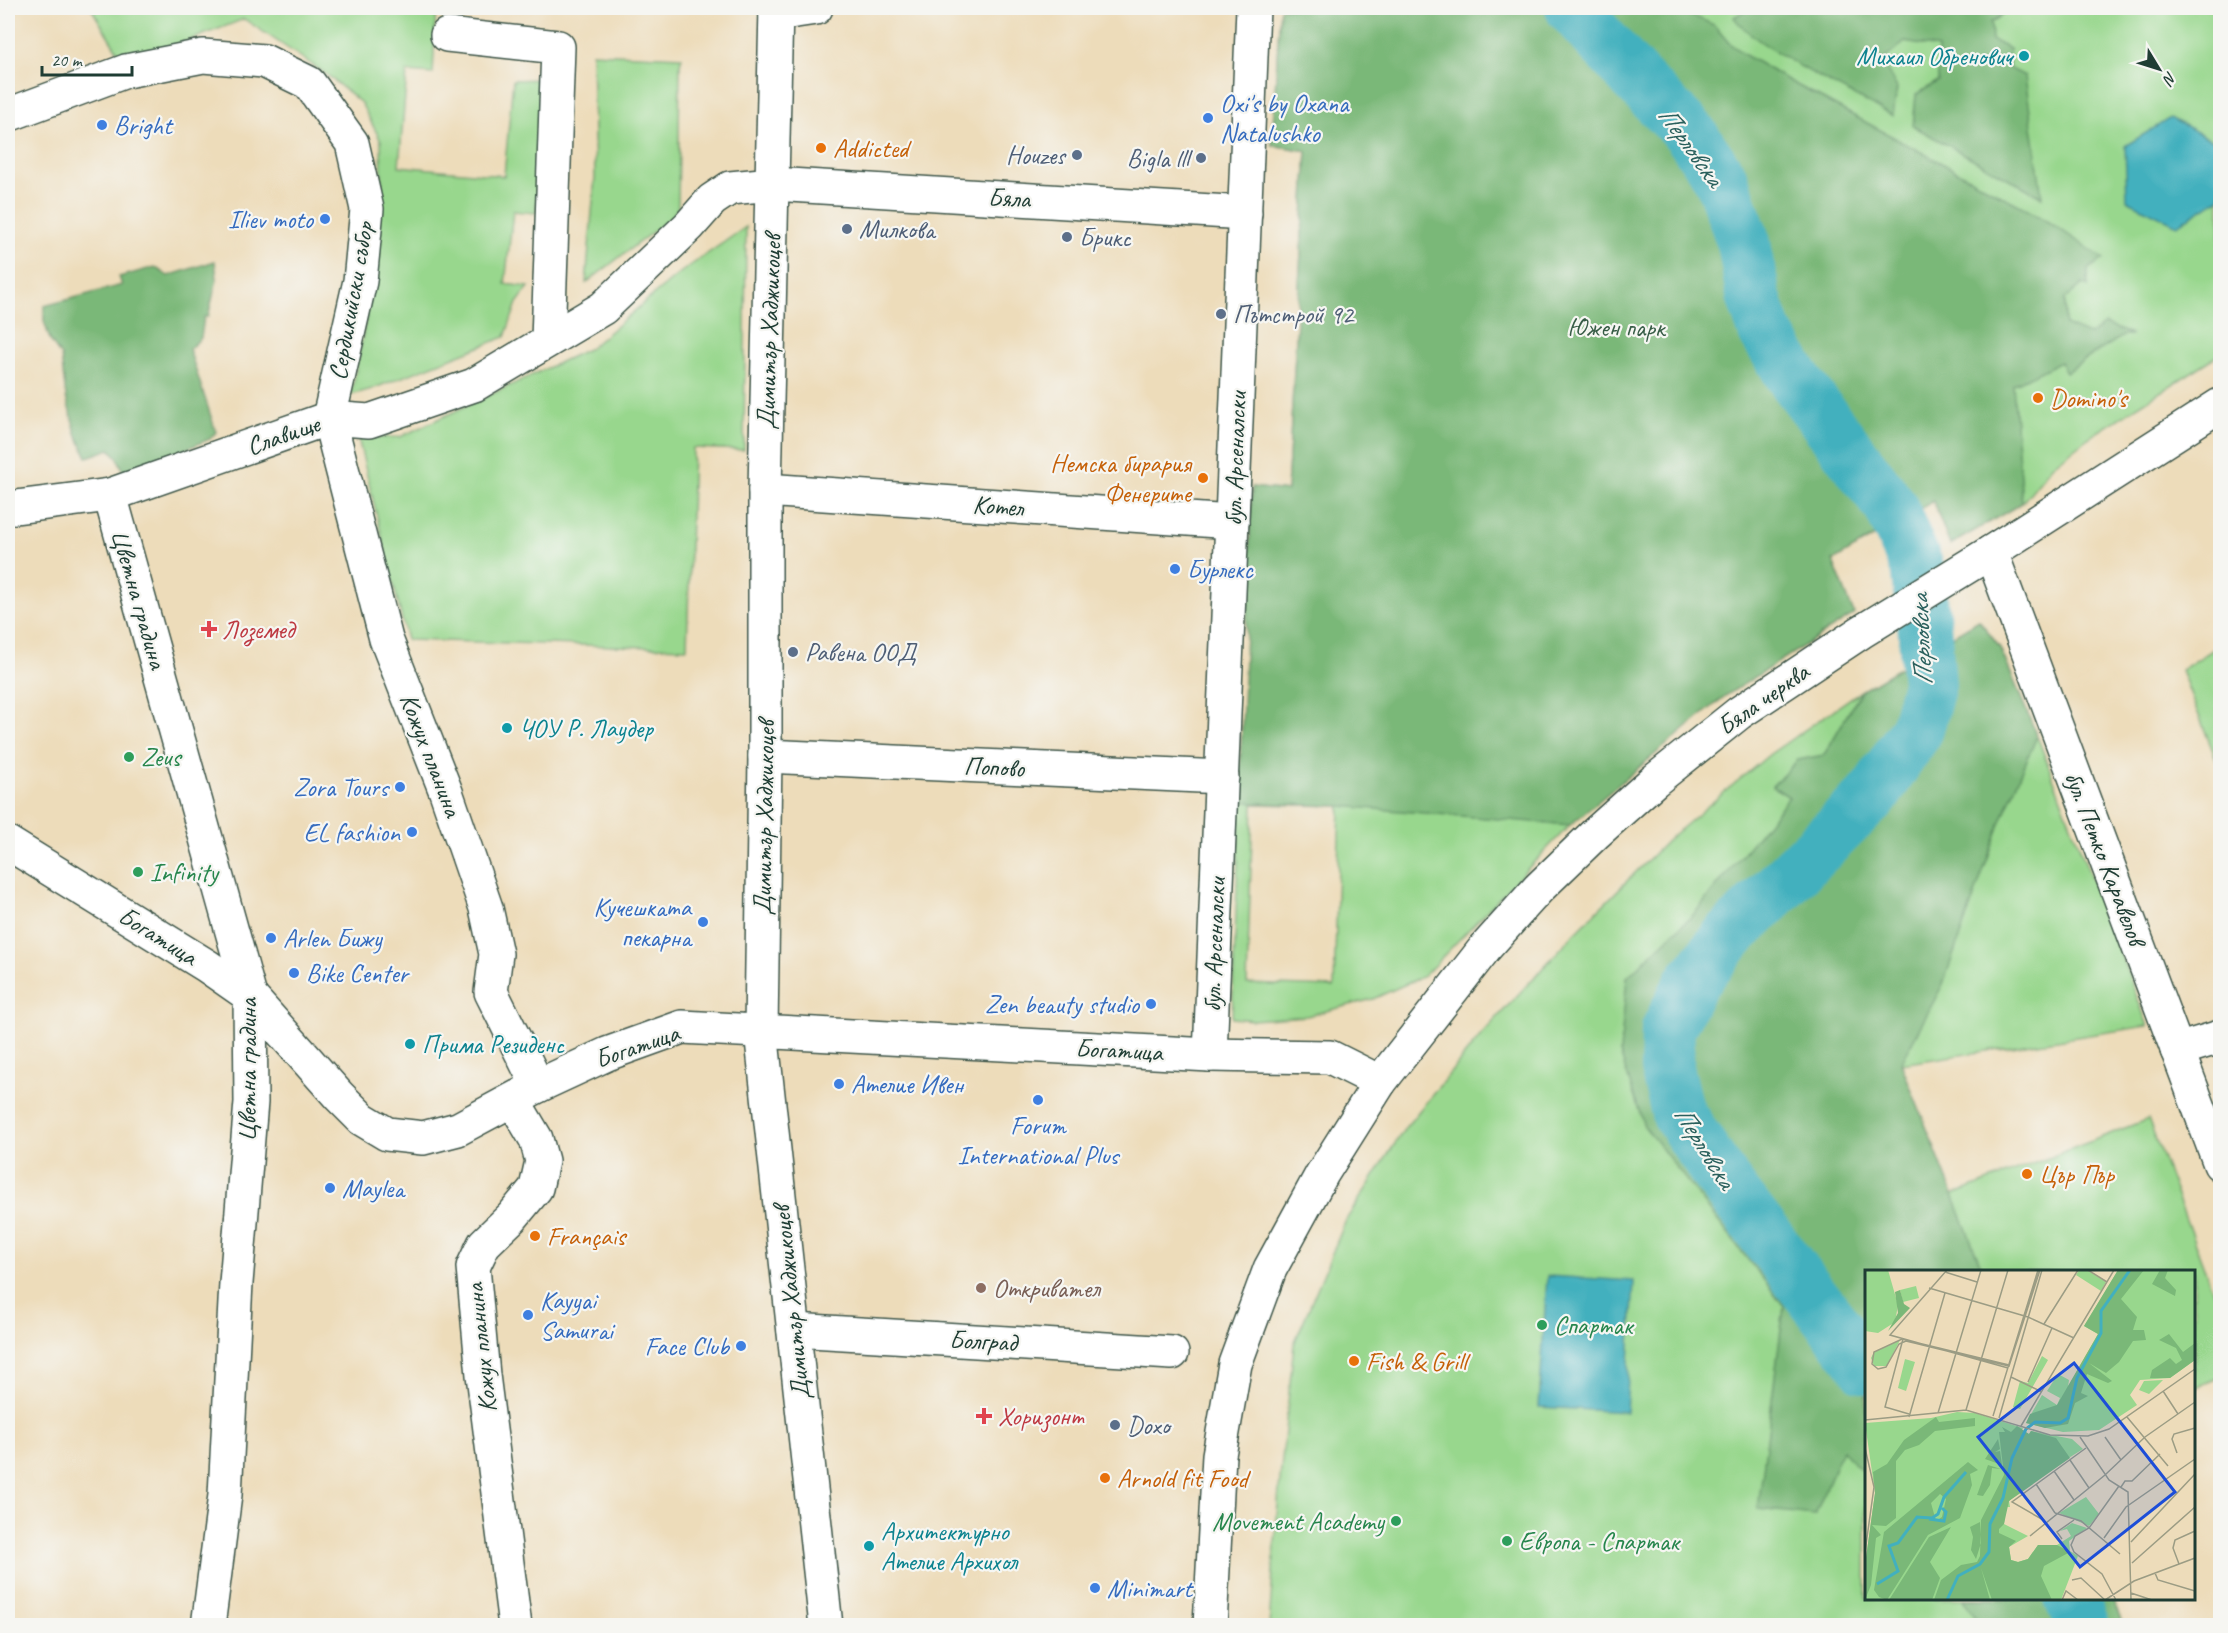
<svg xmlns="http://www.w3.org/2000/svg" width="2228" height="1633" font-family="Caveat,sans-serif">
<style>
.green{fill:#98d78d;stroke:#5c8a60;stroke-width:1.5;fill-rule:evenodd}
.forest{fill:#7ab878;stroke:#4c7a56;stroke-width:1.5}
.water{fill:#42b0be;stroke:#307679;stroke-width:1.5}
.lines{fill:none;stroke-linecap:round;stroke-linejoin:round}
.river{stroke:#42b0be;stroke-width:54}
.minor-casing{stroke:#3e5548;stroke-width:36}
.minor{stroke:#fff;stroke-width:33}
.culture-dot{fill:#0f9aa8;stroke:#f6f6f2;stroke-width:2}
.shop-dot{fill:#3f7fe0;stroke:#f6f6f2;stroke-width:2}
.food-dot{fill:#e8710a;stroke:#f6f6f2;stroke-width:2}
.service-dot{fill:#5c6f8a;stroke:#f6f6f2;stroke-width:2}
.health-dot{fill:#e0444e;stroke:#f6f6f2;stroke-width:2}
.leisure-dot{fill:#2e9e5b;stroke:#f6f6f2;stroke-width:2}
.education-dot{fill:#8d6e63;stroke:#f6f6f2;stroke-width:2}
.labels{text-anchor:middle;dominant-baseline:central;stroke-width:4.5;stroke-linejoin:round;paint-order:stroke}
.culture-label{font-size:26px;fill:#0d838f;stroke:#f6f6f2;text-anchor:start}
.shop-label{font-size:26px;fill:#366cbe;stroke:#f6f6f2;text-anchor:start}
.food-label{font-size:26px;fill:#c56008;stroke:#f6f6f2;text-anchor:start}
.service-label{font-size:26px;fill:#4e5e75;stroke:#f6f6f2;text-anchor:start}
.street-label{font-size:26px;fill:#1f3d34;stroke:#f6f6f2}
.park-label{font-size:26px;fill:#375c46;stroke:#f6f6f2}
.health-label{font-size:26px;fill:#be3a42;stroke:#f6f6f2;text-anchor:start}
.leisure-label{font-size:26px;fill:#27864d;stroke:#f6f6f2;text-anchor:start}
.education-label{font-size:26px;fill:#785e54;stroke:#f6f6f2;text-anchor:start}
.water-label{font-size:27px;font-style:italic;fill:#2a605d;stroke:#f6f6f2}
.inset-river{fill:none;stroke:#42b0be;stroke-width:3}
.inset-road{fill:none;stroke:#9b9c84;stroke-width:1.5}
.view{fill:#1d4ed8;fill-opacity:0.15;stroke:#1d4ed8;stroke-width:3}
.inset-edge{fill:none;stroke:#1f3d34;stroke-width:3}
</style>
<rect width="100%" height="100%" fill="#f6f6f2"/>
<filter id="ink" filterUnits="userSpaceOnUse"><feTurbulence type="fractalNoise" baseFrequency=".0167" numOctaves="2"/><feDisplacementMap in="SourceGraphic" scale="12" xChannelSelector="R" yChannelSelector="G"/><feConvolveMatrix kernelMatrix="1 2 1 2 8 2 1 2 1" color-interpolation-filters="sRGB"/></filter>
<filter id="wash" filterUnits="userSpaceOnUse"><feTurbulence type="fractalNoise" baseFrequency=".008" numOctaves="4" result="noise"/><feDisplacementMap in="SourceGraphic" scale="24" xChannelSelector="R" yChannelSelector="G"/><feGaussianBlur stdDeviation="1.35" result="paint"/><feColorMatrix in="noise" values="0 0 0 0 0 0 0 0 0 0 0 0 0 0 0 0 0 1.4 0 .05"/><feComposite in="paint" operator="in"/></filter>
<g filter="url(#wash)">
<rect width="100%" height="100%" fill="#eddcba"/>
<!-- green -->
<g class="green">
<polygon points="91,8 436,8 433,74 407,72 399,166 504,176 513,80 544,79 536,213 513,211 505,284 529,287 517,303 505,337 372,389 351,395 371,294 382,189 381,141 361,103 326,74 244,19 126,65"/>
<path d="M1280,8H2220V354L2088,438L2052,466L2022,503L1950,545L1933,501L1833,561L1854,614L1725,696L1642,763L1570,825L1424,976L1373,999L1307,1016L1253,1020L1232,1018L1252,487L1287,491L1307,151L1272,145ZM1253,804L1340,806L1334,987L1247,984Z"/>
<polygon points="592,53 682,57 680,64 678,207 673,216 586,283 595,177"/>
<polygon points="746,227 744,450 693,448 687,648 407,640 358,438 400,437 590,348 681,272"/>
<polygon points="1979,620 2000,648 2037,736 2148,1026 1901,1064 1953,1195 2148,1119 2220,1310 2220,1377 2194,1388 2194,1272 1866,1272 1866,1598 2112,1599 2123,1625 1269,1626 1279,1489 1294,1344 1346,1220 1405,1128 1482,1034 1574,934 1673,835 1770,754 1861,691"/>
<polygon points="2220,645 2220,769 2181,670"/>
</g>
<!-- forest -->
<g class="forest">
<polygon points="1280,8 1675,8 1714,25 1729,43 1745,55 1793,83 2021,206 2055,226 2104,259 2088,269 2088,287 2083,284 2065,299 2065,325 2089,335 2105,324 2132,335 2124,335 2066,372 2060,362 2013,385 2022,503 1950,545 1933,501 1833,561 1854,614 1725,696 1570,825 1340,806 1253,803 1239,800 1252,487 1287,491 1307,151 1272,145"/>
<path d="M1750,8H2004L2006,13L1991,22L1992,40L2009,49V68L2025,76L2042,197L1913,126L1916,95L1938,81V48L1905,42L1882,61L1897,88L1893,116C1860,98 1750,45 1734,17Z"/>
<polygon points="215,261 217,279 208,317 204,317 201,338 189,349 216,432 210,439 129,473 124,472 117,457 110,449 87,457 76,433 66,397 61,356 50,340 44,321 44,306 122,285 119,277 155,267 168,276"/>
<polygon points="1979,620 2000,648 2037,736 2001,821 1943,984 1901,1063 1983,1271 1866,1272 1866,1475 1842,1450 1815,1515 1758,1509 1784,1306 1644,1126 1620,1053 1627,977 1695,913 1789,797 1772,786 1798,760 1824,755 1861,691"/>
<polygon points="1964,1599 2112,1599 2123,1625 1979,1625"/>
</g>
<!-- water -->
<g class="water">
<polygon points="2170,118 2220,144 2220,198 2177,225 2127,200 2125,146"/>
<polygon points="1547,1276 1634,1281 1626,1412 1539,1407"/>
</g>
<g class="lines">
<!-- river -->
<g class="river">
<polyline points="1572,8 1636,79 1689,132 1721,179 1744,243 1753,295 1765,331 1794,379 1891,507 1917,567 1924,623 1929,684 1917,729 1874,794 1727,938 1690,985 1668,1029 1667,1068 1678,1113 1717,1172 1866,1367"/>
<polyline points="2071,1598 2083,1626"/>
</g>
</g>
</g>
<g filter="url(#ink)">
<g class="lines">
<defs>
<g id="minor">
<polyline points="776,8 765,490 765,756 761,1031 826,1626"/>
<polyline points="776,14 816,8"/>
<polyline points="447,35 558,47 548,340"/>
<polyline points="8,115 126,71 203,56 264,61 309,83 352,143 367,209 360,281 329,418 386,639 446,792 486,908 496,954 491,992 538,1086"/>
<polyline points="765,490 1232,522"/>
<polyline points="110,495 250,996 251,1102 236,1283 225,1495 208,1626"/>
<polyline points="8,508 110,495 329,418 369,421 474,385 603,308 689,226 712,200 730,188 773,184 1245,213"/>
<polyline points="1991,552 2220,1164"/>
<polyline points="765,756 1222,777"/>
<polyline points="8,843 207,966 250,996 339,1096 362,1119 387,1134 423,1138 458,1129 538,1086 607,1054 682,1027 1210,1055 1330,1057 1380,1082"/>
<polyline points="2177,1050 2220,1037"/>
<polyline points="1210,1055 1253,8"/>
<polyline points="513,1100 536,1139 542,1161 536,1188 512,1217 484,1244 473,1267 483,1375 515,1626"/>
<polyline points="794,1330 1172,1353"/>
<polyline points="1210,1626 1219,1455 1235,1364 1270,1269 1322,1174 1380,1082 1485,948 1539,888 1596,833 1654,781 1739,713 1861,632 1991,552 2220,405"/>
</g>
</defs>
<!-- minor casing -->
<use href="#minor" class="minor-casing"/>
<!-- minor -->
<use href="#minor" class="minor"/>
</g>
</g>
<!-- markers -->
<g class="culture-dot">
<circle cx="2024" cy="56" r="6"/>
<circle cx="507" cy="728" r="6"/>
<circle cx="410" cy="1044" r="6"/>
<circle cx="869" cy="1546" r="6"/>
</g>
<g class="shop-dot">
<circle cx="1208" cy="118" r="6"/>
<circle cx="102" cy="125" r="6"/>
<circle cx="325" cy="219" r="6"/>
<circle cx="1175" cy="569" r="6"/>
<circle cx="400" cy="787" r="6"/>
<circle cx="412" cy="832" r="6"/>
<circle cx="703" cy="922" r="6"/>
<circle cx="271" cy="938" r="6"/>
<circle cx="294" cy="973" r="6"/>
<circle cx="1151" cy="1004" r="6"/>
<circle cx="839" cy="1084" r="6"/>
<circle cx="1038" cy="1100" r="6"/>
<circle cx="330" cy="1188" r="6"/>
<circle cx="528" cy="1315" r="6"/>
<circle cx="741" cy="1346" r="6"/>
<circle cx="1095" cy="1588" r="6"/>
</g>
<g class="food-dot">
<circle cx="821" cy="148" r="6"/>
<circle cx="2038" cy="398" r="6"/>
<circle cx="1203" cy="478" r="6"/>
<circle cx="2027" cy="1174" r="6"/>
<circle cx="535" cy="1236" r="6"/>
<circle cx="1354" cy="1361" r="6"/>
<circle cx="1105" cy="1478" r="6"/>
</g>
<g class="service-dot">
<circle cx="1077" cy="155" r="6"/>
<circle cx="1201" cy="158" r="6"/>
<circle cx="847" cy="229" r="6"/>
<circle cx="1067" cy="237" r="6"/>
<circle cx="1221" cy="314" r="6"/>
<circle cx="793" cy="652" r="6"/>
<circle cx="1115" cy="1425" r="6"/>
</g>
<g class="health-dot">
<path d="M206 620h6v6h6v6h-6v6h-6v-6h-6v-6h6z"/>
<path d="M981 1407h6v6h6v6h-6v6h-6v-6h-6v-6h6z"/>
</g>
<g class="leisure-dot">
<circle cx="129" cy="757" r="6"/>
<circle cx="138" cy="872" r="6"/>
<circle cx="1542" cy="1325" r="6"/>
<circle cx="1396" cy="1521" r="6"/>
<circle cx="1507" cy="1541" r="6"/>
</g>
<circle class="education-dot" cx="981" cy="1288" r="6"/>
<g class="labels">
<!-- culture labels -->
<g class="culture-label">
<text x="2012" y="56" text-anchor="end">Михаил Обренович</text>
<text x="519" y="728">ЧОУ Р. Лаудер</text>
<text x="422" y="1044">Прима Резиденс</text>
<text x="881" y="1531">Архитектурно<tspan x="881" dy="30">Ателие Архихол</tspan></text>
</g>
<!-- shop labels -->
<g class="shop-label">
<text x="1220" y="103">Oxi's by Oxana<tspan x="1220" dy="30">Natalushko</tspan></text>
<text x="114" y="125">Bright</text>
<text x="313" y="219" text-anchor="end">Iliev moto</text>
<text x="1187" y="569">Бурлекс</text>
<text x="388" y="787" text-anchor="end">Zora Tours</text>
<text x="400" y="832" text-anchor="end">EL fashion</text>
<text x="691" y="907" text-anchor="end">Кучешката<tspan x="691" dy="30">пекарна</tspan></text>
<text x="283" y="938">Arlen Бижу</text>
<text x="306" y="973">Bike Center</text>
<text x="1139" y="1004" text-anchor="end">Zen beauty studio</text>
<text x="851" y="1084">Ателие Ивен</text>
<text x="1038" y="1125" text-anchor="middle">Forum<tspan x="1038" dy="30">International Plus</tspan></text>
<text x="342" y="1188">Maylea</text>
<text x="540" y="1300">Kayyai<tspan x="540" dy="30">Samurai</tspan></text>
<text x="729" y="1346" text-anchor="end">Face Club</text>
<text x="1107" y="1588">Minimart</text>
</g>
<!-- food labels -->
<g class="food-label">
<text x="833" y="148">Addicted</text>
<text x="2050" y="398">Domino's</text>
<text x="1191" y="463" text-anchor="end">Немска бирария<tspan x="1191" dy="30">Фенерите</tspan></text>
<text x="2039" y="1174">Цър Пър</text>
<text x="547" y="1236">Français</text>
<text x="1366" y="1361">Fish &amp; Grill</text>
<text x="1117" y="1478">Arnold fit Food</text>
</g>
<!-- service labels -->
<g class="service-label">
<text x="1065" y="155" text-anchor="end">Houzes</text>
<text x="1189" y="158" text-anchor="end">Bigla lll</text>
<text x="859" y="229">Милкова</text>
<text x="1079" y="237">Брикс</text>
<text x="1233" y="314">Пътстрой 92</text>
<text x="805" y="652">Равена ООД</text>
<text x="1127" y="1425">Doxo</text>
</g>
<!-- street labels -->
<g class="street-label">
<text transform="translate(1009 198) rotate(3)">Бяла</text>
<text transform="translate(351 301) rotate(-80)">Сердикийски събор</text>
<text transform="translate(769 332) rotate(-88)">Димитър Хаджикоцев</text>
<text transform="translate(283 435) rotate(-19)">Славище</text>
<text transform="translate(1235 459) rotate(-88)">бул. Арсеналски</text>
<text transform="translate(998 506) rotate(4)">Котел</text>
<text transform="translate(139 599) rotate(74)">Цветна градина</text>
<text transform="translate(1763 699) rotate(-35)">Бяла черква</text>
<text transform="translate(431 755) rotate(69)">Кожух планина</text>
<text transform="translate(994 767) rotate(3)">Попово</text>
<text transform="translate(764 818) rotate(-89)">Димитър Хаджикоцев</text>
<text transform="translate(2105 858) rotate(69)">бул. Петко Каравелов</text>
<text transform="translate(158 936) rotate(32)">Богатица</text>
<text transform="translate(1214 945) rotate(-88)">бул. Арсеналски</text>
<text transform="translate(637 1046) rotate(-19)">Богатица</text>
<text transform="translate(1119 1050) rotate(3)">Богатица</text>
<text transform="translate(247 1070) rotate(-90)">Цветна градина</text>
<text transform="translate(791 1303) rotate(-96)">Димитър Хаджикоцев</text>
<text transform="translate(983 1341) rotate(3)">Болград</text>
<text transform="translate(481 1348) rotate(-96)">Кожух планина</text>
</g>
<!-- park labels -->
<g class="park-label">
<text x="1616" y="327">Южен парк</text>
</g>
<!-- health labels -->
<g class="health-label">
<text x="222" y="629">Лоземед</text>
<text x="998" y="1416">Хоризонт</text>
</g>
<!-- leisure labels -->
<g class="leisure-label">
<text x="141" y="757">Zeus</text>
<text x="150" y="872">Infinity</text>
<text x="1554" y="1325">Спартак</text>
<text x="1384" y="1521" text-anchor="end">Movement Academy</text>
<text x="1519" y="1541">Европа - Спартак</text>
</g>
<!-- education labels -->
<g class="education-label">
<text x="993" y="1288">Откривател</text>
</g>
<!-- water labels -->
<g class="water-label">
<text transform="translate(1691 146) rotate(54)">Перловска</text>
<text transform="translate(1921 640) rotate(-93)">Перловска</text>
<text transform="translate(1705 1147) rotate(58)">Перловска</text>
</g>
</g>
<!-- overview -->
<g transform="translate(1865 1270)">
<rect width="330" height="330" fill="#eddcba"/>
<path d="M0,0H23L33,35L30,52L13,63L0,61ZM214,0H222L241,12L236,21L211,5ZM253,0H330V90L305,108L275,110L265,125L272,135L234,160L198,162L161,153L177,125L192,135L195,128L182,121L193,104L204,110L203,117L233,64L219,56ZM51,16L54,28L38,32L35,20ZM35,70L22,96H9L6,88L9,82ZM177,86L183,90L155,139L148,137L155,111L163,113ZM40,89L50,92L41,121L33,118ZM298,110L284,124L274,120L279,111ZM92,142L110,143L158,158L156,161L164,164L166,161L207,169L218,179L164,213L144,231L145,237H141L139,254L163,266L144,277L146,290L153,292L163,289L173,275H192L206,266L202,259L195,261L207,253L222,258L204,271L205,281L213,286L196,330H0V295L10,223L0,153L66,148ZM221,227L234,244L224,256L194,243Z" fill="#98d78d"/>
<path d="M253,0H279L256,29L272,47L268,60H279L281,70L268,71L254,92L241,103L224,93L247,111L243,113L222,104L216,123L223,126L210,133L203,154L180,158L161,153L165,144L192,135L233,64L219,56ZM295,0H303L300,8L311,20L310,26L287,14ZM35,20L39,34L45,38L23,61L33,43L30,22ZM304,64L318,82L330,73V90L305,108H285L287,100L305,88L311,94L317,90L311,78L294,70ZM71,147L74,152L110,148V156L70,161L54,175L40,180L31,191V248L21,256L7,255L16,265L11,268L6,315L0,330V295L10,223L8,202L22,194L39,170ZM152,156L164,164L166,161L191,168L205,188L144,231L139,254L134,259V263L151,271L144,277L146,290L153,292L163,289L173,275H192L205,282L179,296L176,306L187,330H127L116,298L125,330H69L76,310L96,295L112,292L115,286L116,250L139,205L134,162H140L137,157L146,162ZM133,169L135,179L130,182L135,181L137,195L120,189ZM103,192L113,200L105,204L107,215L95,248L63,265L22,330L14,327L9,320L19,262ZM75,224L81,229L77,247L71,251L66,233ZM123,195L136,199L127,198L125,215L118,226L112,225ZM115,252L116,273L111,289L106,280L108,267L105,257ZM86,257L65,292L75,308L67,330H24L64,267Z" fill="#7ab878" fill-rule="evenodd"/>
<path class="inset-river" d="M64,249L79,251L81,242L77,238M12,314L33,301L24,276L33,273L52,247L67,248L73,244L79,227L101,202M82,330L93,306L115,294L124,282L125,254L138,228L147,188L161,159L170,152L195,153L203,148L212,108L236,63V41L265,0"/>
<path class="inset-road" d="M82,0L25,65L143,98M174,0L144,95L37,69L9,82L7,94L13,99L21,97L34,74L41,71L144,96L175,0M223,0L242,12M80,2L112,12M64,18L163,47L209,68M179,54L213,0M38,69L20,137L44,144M146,107L177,122M163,112L187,58M298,121L313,144M101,140L143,0M73,143L116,0M128,146L173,0M44,147L80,23M262,147L303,196M134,148L177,0M0,150L101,140L185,165L223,166L244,159L330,99M156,156L249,0M215,167L244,210L263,222L266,330M240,167L256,190M0,178L9,217L0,282M312,183L307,169L309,164L330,158M205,190L224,218M189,201L209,230M171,214L190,243M256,217L260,211H267L295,184M190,243L216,251L255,284M180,251L147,232L221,178M165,266L240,205L280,167L330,132M239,268L261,237L330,189M197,269L192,262L209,250M266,272L330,204M267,293L330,237M314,294L308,278L310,270L330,261M290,303L293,310L330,321M207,310L216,308L240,330M266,323L287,330M197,330L201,321L213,330M240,330L269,311L330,288M251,330L237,304L209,282L206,275L210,266L224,258L254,216"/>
<path class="view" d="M209,93L310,222L215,297L113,167Z"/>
<rect width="330" height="330" class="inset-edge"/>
</g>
<!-- margin -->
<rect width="2228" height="1633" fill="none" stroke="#f6f6f2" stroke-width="30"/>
<!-- north arrow -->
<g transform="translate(2159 69) rotate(128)" stroke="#f6f6f2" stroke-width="4.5" paint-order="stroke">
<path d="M0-4.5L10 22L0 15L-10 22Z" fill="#1f3d34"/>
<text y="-9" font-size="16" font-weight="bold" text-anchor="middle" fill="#1f3d34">N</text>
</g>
<!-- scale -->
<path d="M42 66v9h90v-9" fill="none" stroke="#1f3d34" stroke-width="3"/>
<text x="51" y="66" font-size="18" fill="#1f3d34" stroke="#f6f6f2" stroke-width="4.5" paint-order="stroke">20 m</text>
</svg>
